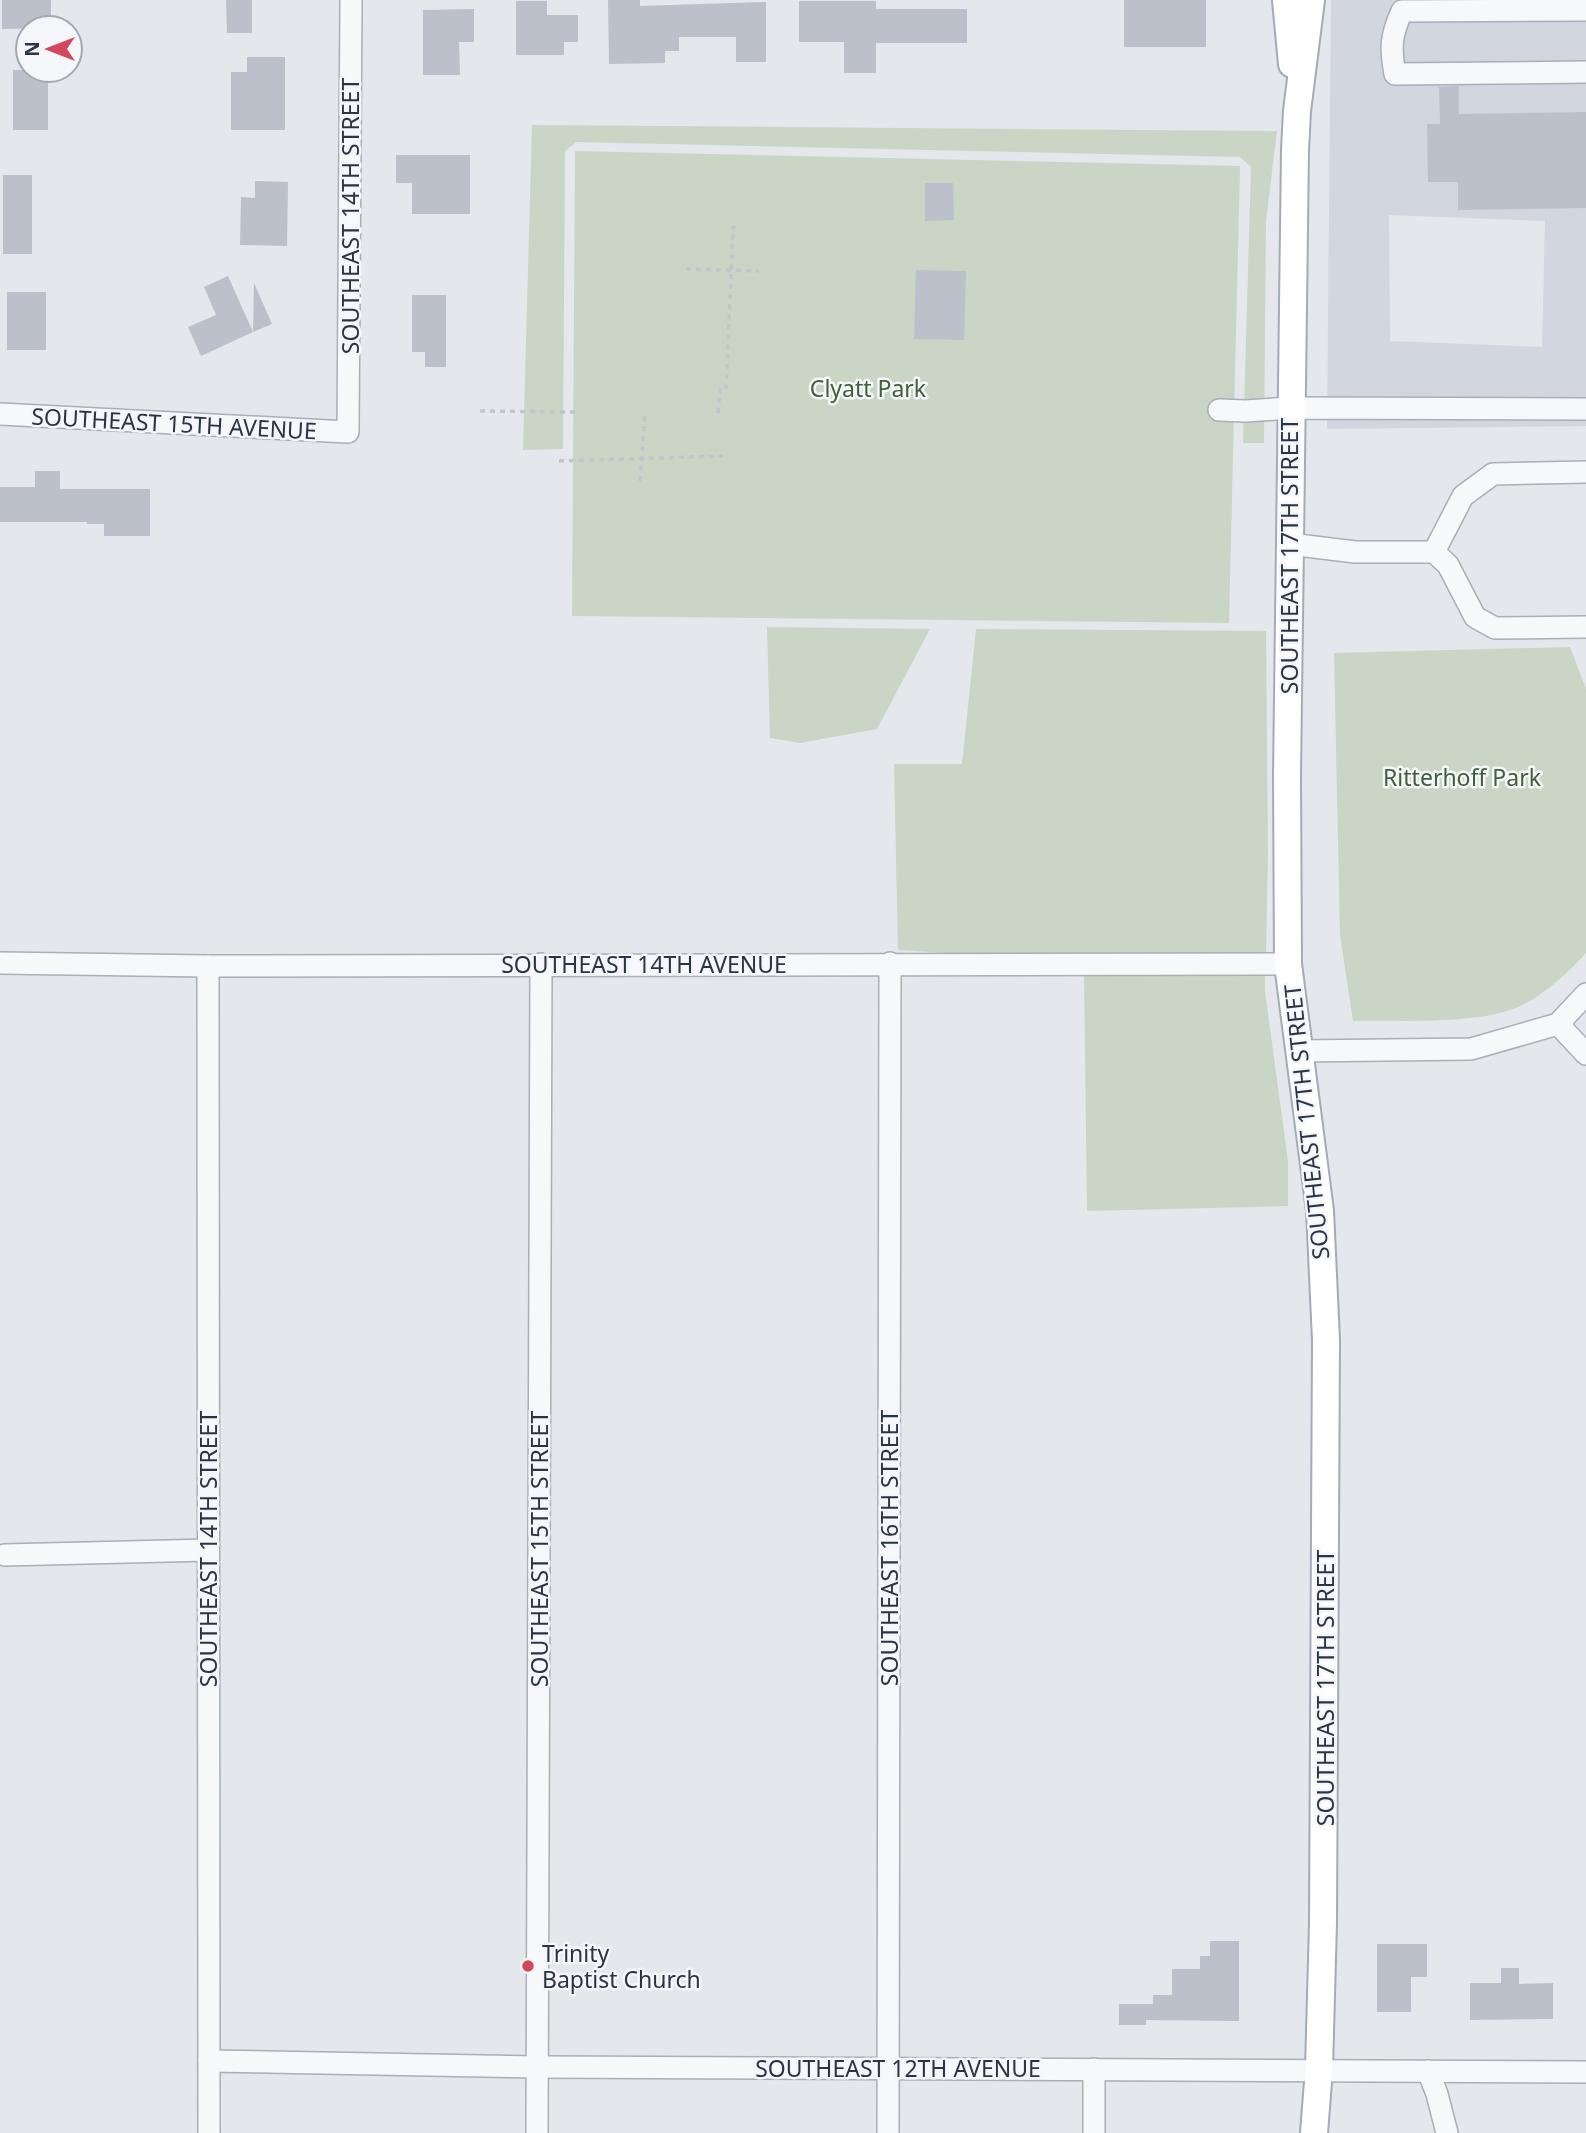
<svg xmlns="http://www.w3.org/2000/svg" width="1586" height="2133" font-family="'Noto Sans',sans-serif">
<style>
.built{fill:#d2d6de;fill-rule:evenodd}
.green{fill:#c9d6c5}
.building{fill:#bbc0ca}
.lines{fill:none;stroke-linecap:round;stroke-linejoin:round}
.minor-casing{stroke:#a9aeb7;stroke-width:24}
.major-casing{stroke:#a3abb8;stroke-width:30}
.path{stroke:#c2c5cb;stroke-width:3.5;stroke-dasharray:5 5;stroke-linecap:butt}
.minor{stroke:#f7f8fa;stroke-width:21}
.major{stroke:#fff;stroke-width:26}
.poi-dot{fill:#d1495b;stroke:#f4f6f9;stroke-width:2.5}
.labels{text-anchor:middle;dominant-baseline:central;stroke-width:5;stroke-linejoin:round;paint-order:stroke}
.street-label{font-size:23px;fill:#2b3445;stroke:#f4f6f9}
.park-label{font-size:23px;fill:#3f6138;stroke:#f4f6f9}
.poi-label{font-size:23px;fill:#2b3445;stroke:#f4f6f9;text-anchor:start}
</style>
<rect width="100%" height="100%" fill="#e4e7ec"/>
<!-- built -->
<path class="built" d="M1331,0H1586V426L1327,429ZM1389,215L1545,221L1542,347L1390,341Z"/>
<!-- green -->
<g class="green">
<polygon points="532,125 1277,131 1266,221 1264,443 1243,443 1251,167 1240,157 576,142 565,151 563,449 523,450"/>
<polygon points="575,151 1240,166 1229,623 572,616"/>
<polygon points="767,627 930,629 877,729 800,743 770,738"/>
<polygon points="976,629 1266,631 1268,853 1266,954 948,953 898,950 894,764 962,764"/>
<path d="M1570,647L1586,689V953C1570,971 1549,990 1528,1002C1487,1026 1402,1020 1353,1021L1340,935L1334,653Z"/>
<polygon points="1084,974 1265,975 1265,991 1288,1161 1288,1206 1087,1211"/>
</g>
<!-- building -->
<g class="building">
<polygon points="2,0 51,0 51,28 2,29"/>
<polygon points="226,0 252,0 252,33 227,33"/>
<polygon points="608,0 640,0 640,6 766,2 766,62 736,62 736,37 679,37 679,51 665,51 665,63 609,64"/>
<rect x="1124" y="0" width="82" height="47"/>
<polygon points="516,1 547,1 547,15 578,15 578,42 564,42 564,55 516,55"/>
<polygon points="799,1 876,1 876,9 967,9 967,43 876,43 876,73 844,73 844,42 799,42"/>
<polygon points="474,9 474,42 459,42 460,75 423,75 423,10"/>
<polygon points="247,57 285,57 285,130 231,130 231,72 247,72"/>
<rect x="13" y="70" width="35" height="60"/>
<polygon points="1459,86 1459,114 1586,112 1586,208 1458,210 1458,182 1428,182 1427,124 1440,124 1439,87"/>
<polygon points="396,155 470,155 470,214 412,214 412,183 396,183"/>
<rect x="3" y="175" width="29" height="79"/>
<polygon points="255,181 288,182 287,246 240,245 241,197 255,198"/>
<polygon points="925,183 953,183 954,220 925,221"/>
<polygon points="916,270 966,271 964,340 914,339"/>
<polygon points="228,276 253,332 201,356 188,327 216,315 204,287"/>
<polygon points="254,283 272,324 253,332"/>
<rect x="7" y="292" width="39" height="58"/>
<polygon points="412,295 446,295 446,367 425,367 425,352 412,352"/>
<polygon points="35,471 60,471 60,489 150,489 150,536 104,536 104,524 87,524 87,522 0,522 0,487 35,487"/>
<polygon points="1210,1941 1239,1941 1239,2021 1146,2020 1146,2025 1119,2025 1119,2004 1153,2004 1153,1995 1172,1995 1172,1969 1200,1969 1200,1956 1210,1956"/>
<polygon points="1377,1944 1427,1944 1427,1977 1411,1977 1411,2012 1377,2012"/>
<polygon points="1501,1968 1519,1968 1519,1984 1553,1983 1553,2019 1470,2020 1470,1983 1501,1983"/>
</g>
<g class="lines">
<defs>
<g id="minor">
<path d="M1586,10L1402,11C1391,35 1390,48 1395,74L1586,72"/>
<polyline points="1219,410 1246,411 1290,408 1586,409"/>
<polyline points="0,414 348,432 351,0"/>
<polyline points="1290,544 1355,552 1434,552 1448,565 1475,617 1495,628 1586,627"/>
<polyline points="1434,552 1463,496 1493,474 1586,472"/>
<polyline points="0,963 208,966 1288,964"/>
<polyline points="208,966 209,2133"/>
<polyline points="1558,1024 1586,1054"/>
<polyline points="1300,1051 1471,1049 1558,1024 1586,994"/>
<polyline points="5,1555 208,1550"/>
<polyline points="209,2061 537,2067 1586,2072"/>
<polyline points="1094,2069 1094,2133"/>
<polyline points="1428,2071 1437,2094 1447,2133"/>
<polyline points="537,2133 541,964"/>
<polyline points="888,2133 890,963"/>
</g>
<g id="major">
<polyline points="1286,0 1292,64"/>
<polyline points="1311,0 1297,111 1295,150 1287,776 1288,964 1320,1211 1326,1340 1323,1922 1319,2069 1314,2133"/>
</g>
</defs>
<!-- minor casing -->
<use href="#minor" class="minor-casing"/>
<!-- major casing -->
<use href="#major" class="major-casing"/>
<!-- path -->
<g class="path">
<polyline points="686,269 759,271"/>
<polyline points="480,411 576,412"/>
<polyline points="718,413 720,390 726,390 733,227 737,227"/>
<polyline points="559,461 723,456"/>
<polyline points="640,481 645,412"/>
</g>
<!-- minor -->
<use href="#minor" class="minor"/>
<!-- major -->
<use href="#major" class="major"/>
</g>
<!-- markers -->
<circle class="poi-dot" cx="528" cy="1966" r="7"/>
<g class="labels">
<!-- street labels -->
<g class="street-label">
<text transform="translate(350 216) rotate(-90)">SOUTHEAST 14TH STREET</text>
<text transform="translate(174 423) rotate(3)">SOUTHEAST 15TH AVENUE</text>
<text transform="translate(1289 556) rotate(-90)">SOUTHEAST 17TH STREET</text>
<text x="644" y="964">SOUTHEAST 14TH AVENUE</text>
<text transform="translate(1306 1122) rotate(-96)">SOUTHEAST 17TH STREET</text>
<text transform="translate(889 1548) rotate(-90)">SOUTHEAST 16TH STREET</text>
<text transform="translate(208 1549) rotate(-90)">SOUTHEAST 14TH STREET</text>
<text transform="translate(539 1549) rotate(-90)">SOUTHEAST 15TH STREET</text>
<text transform="translate(1325 1688) rotate(-90)">SOUTHEAST 17TH STREET</text>
<text x="898" y="2068">SOUTHEAST 12TH AVENUE</text>
</g>
<!-- park labels -->
<g class="park-label">
<text x="868" y="388">Clyatt Park</text>
<text x="1462" y="777">Ritterhoff Park</text>
</g>
<!-- poi labels -->
<g class="poi-label">
<text x="542" y="1953">Trinity<tspan x="542" dy="26">Baptist Church</tspan></text>
</g>
</g>
<!-- north arrow -->
<g transform="translate(49 49) rotate(270)"><circle r="33" fill="#f4f6f9" stroke="#a4a8b1" stroke-width="2"/>
<path d="M0-5L12 26L0 18L-12 26Z" fill="#d1495b"/>
<text y="-10" font-size="19" font-weight="bold" text-anchor="middle" fill="#2b3445">N</text>
</g>
</svg>
